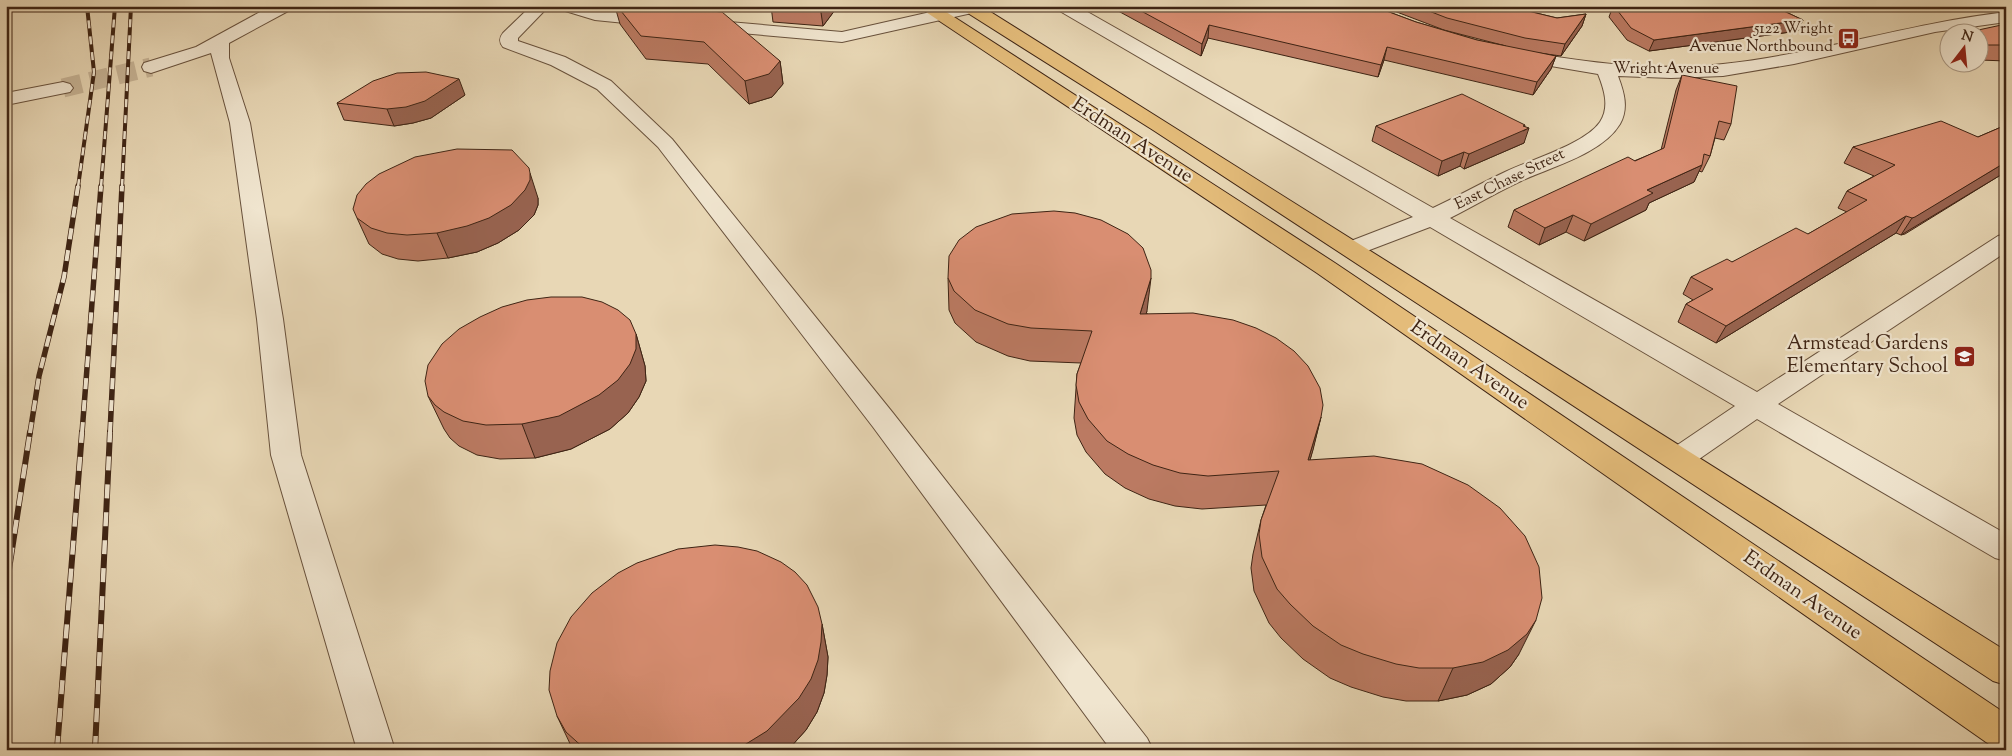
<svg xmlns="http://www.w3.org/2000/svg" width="2012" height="756" font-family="'Sorts Mill Goudy',serif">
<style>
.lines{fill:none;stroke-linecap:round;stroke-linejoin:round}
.minor-tunnel{stroke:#c6b395;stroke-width:19;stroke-dasharray:19 9;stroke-linecap:butt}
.minor-casing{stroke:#68513c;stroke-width:2}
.major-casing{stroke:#3e2414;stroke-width:2}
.minor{fill:#f0e5cf;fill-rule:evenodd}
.major{fill:#e4bc7a;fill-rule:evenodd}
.rail-far2-casing{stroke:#3e2414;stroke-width:4}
.rail-far1-casing{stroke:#3e2414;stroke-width:5.5}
.rail-casing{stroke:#3e2414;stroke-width:6}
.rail-far2{stroke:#f0e5cf;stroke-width:2.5;stroke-dasharray:8;stroke-linecap:butt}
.rail-far1{stroke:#f0e5cf;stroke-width:4;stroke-dasharray:11;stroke-linecap:butt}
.rail{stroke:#f0e5cf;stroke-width:4.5;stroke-dasharray:14;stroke-linecap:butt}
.wall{fill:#bb7a62;stroke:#3e2414}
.shaded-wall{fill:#986350;stroke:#3e2414}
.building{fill:#d98e72;stroke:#3e2414}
.labels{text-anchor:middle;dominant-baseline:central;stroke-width:4.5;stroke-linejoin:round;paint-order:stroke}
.far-poi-label{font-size:16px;fill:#3e2414;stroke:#f0e5cf;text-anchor:end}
.far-street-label{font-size:16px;fill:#3e2414;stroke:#f0e5cf}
.street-label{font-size:20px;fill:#3e2414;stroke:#f0e5cf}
.poi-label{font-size:20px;fill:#3e2414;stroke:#f0e5cf;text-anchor:end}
</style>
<rect width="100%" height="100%" fill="#e8d7b5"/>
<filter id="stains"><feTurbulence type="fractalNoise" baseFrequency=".004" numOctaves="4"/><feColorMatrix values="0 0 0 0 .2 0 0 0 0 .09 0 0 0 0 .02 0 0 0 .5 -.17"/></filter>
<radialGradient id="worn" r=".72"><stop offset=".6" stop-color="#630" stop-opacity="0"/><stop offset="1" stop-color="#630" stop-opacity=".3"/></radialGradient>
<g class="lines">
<!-- minor-tunnel -->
<polyline class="minor-tunnel" points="63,88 151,67"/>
<defs>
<g id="minor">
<polygon points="271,6 292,6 290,10 229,43 229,58 250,123 283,319 301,455 395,750 357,750 271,455 257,319 230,123 211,53 151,73 144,71 142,67 144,63 196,47"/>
<path d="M531,6H549L518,38V41L565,57L611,81L672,139L893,413L1147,738L1153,750H1111L873,427L658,147L597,89L551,65L503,47C499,42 499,38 503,33Z"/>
<path d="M560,6C591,6 623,13 655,16L661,17L664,21L661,25L655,26L595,20L562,10Z"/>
<polygon points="957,6 979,6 980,8 978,12 972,13 842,42 706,30 700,29 697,25 700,21 706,20 842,32"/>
<path d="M1056,6H1077L1433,208C1457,197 1481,183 1505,172C1530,160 1585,144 1600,122C1610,107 1604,89 1598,74L1510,59L1507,55L1510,51L1516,50C1584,62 1654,72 1723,64C1818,54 1910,23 2006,12V22L1935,32L1794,64L1723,76L1671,78L1618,76C1624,92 1629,108 1620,124C1602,154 1551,167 1521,181C1497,192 1474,206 1450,218L1757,392L1998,236L2006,234V252L1778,404L2006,534V561L1995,558L1757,419L1689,466L1678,470L1667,466L1663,459L1667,452L1735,406L1430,227L1359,254L1351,256L1343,254L1339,249L1343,244L1413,217L1058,10Z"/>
<polygon points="63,82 70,84 73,88 70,92 6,105 6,93"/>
</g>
<g id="major">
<polygon points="917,6 937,6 1335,263 2006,714 2006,750 1993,747 1317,273"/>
<polygon points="961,6 981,6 2006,651 2006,685 1993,681 1153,130 963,10"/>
</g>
</defs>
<!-- minor casing -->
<use href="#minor" class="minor-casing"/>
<!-- major casing -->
<use href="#major" class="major-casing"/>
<!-- minor -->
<use href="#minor" class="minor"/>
<!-- major -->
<use href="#major" class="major"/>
<defs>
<g id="rail-far2">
<polyline points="78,187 94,72 87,6"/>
<polyline points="101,187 115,6"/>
<polyline points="122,187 131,6"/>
</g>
<g id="rail-far1">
<polyline points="30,433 39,376 64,277 78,186"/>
<polyline points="82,433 101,186"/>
<polyline points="110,433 122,186"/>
</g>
<g id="rail">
<polyline points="6,589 30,432"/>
<polyline points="57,750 82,432"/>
<polyline points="95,750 110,432"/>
</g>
</defs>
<!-- rail-far2 casing -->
<use href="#rail-far2" class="rail-far2-casing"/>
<!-- rail-far1 casing -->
<use href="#rail-far1" class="rail-far1-casing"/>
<!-- rail casing -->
<use href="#rail" class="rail-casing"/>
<!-- rail-far2 -->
<use href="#rail-far2" class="rail-far2"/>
<!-- rail-far1 -->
<use href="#rail-far1" class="rail-far1"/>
<!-- rail -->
<use href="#rail" class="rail"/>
</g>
<!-- wall -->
<g class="wall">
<polygon points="606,6 706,6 707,11 780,61 783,84 772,97 749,104 708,64 646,59 620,24 616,10 608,9"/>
<polygon points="771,6 838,6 823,26 773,22"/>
<polygon points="1109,6 1373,6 1416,22 1477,40 1506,46 1444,30 1381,6 1507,6 1557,18 1586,14 1582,26 1561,56 1539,53 1556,56 1551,69 1533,95 1384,60 1378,77 1208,38 1201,56"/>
<polygon points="1613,6 1773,6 1803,20 1798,31 1649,51 1627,40 1609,17"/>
<polygon points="2006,24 2006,61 1980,60 1980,32"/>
<polygon points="1682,75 1731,124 1724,140 1715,138 1710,156 1702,172 1699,171 1694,182 1649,203 1646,210 1584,241 1566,232 1539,245 1508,227 1514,210 1661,150 1676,90"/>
<polygon points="465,95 431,118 413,123 394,126 344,120 337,103"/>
<polygon points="2006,125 2006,173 1999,176 1905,234 1901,235 1896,233 1716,343 1678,322 1686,304 1693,300 1683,294 1691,277 1732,262 1808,234 1847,212 1838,208 1847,191 1874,176 1844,163 1853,147 1978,137"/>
<polygon points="1376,126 1525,126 1524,143 1464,169 1460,166 1438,176 1372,141"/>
<polygon points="538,198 538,205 534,215 519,230 498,243 477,252 448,258 418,261 398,259 382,254 369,244 357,218"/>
<polygon points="948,278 1147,311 1146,313 1321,417 1310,460 1519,654 1510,667 1491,684 1467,695 1438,701 1406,701 1383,697 1351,687 1330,678 1303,659 1281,638 1269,623 1254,591 1251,568 1253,554 1261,520 1266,505 1202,509 1175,506 1149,499 1125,488 1105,474 1086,452 1077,435 1074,418 1077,374 1081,363 1030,361 1008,356 976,342 955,323 949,310"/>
<polygon points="636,334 645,366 646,381 639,397 628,413 610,429 571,449 535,458 500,459 477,455 459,446 450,438 444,429 428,396"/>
<polygon points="822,624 828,657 827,675 824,693 817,712 806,730 788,750 573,750 557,716"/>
</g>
<!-- shaded-wall -->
<g class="shaded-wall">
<polygon points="820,6 838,6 823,26"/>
<polygon points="1586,14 1582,26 1561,56 1565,44"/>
<polygon points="1803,20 1798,31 1649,51 1654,40"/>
<polygon points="1209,25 1208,38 1201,56 1202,44"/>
<polygon points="1387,47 1384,60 1378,77 1381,65"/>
<polygon points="1556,56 1551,69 1533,95 1537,82"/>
<polygon points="780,61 783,84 772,97 749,104 745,81"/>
<polygon points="459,79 465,95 431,118 413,123 394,126 387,109"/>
<polygon points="1525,125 1523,131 1529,128 1524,143 1464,169 1469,154"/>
<polygon points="1464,152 1460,166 1438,176 1442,161"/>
<polygon points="2006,162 2006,173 1999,176 1901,235 1912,218"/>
<polygon points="1702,165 1694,182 1649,203 1646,210 1584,241 1591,224 1647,190"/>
<polygon points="530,173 538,198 538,205 534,215 519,230 498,243 477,252 448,258 437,233"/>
<polygon points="1573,215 1566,232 1539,245 1545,228"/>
<polygon points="1906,216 1896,233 1716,343 1726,326"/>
<polygon points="1151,278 1147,311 1136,346 1140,314"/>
<polygon points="636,334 645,366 646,381 639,397 628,413 610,429 571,449 535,458 522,424"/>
<polygon points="1321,417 1313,450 1300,493 1308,460"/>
<polygon points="1536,620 1519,654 1510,667 1491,684 1467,695 1438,701 1453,668"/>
<polygon points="822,624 828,657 827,675 824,693 817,712 806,730 788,750 736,750"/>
</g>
<!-- building -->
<g class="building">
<polygon points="617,6 657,6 722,12 780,61 769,74 745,81 704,42 641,36"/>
<polygon points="1132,6 1373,6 1416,22 1477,40 1556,56 1537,82 1387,47 1381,65 1209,25 1202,44"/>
<polygon points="1416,6 1507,6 1557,18 1586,14 1565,44 1525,38 1447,18"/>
<polygon points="1614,6 1773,6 1803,20 1654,40 1631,28"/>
<polygon points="2006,24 2006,45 1980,45 1980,32 1969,32"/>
<polygon points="426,72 459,79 425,101 406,107 387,109 337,103 373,81 397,73"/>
<polygon points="1682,75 1737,86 1731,124 1719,121 1710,156 1704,154 1702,165 1647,190 1653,193 1591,224 1573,215 1545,228 1514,210 1628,157 1635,161 1664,148"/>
<polygon points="1462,94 1525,125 1523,126 1529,128 1469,154 1464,152 1442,161 1376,126"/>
<polygon points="1941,121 1978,137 2006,125 2006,162 1915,217 1912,218 1906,216 1726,326 1686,304 1713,289 1691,277 1727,259 1732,262 1796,228 1808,234 1867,200 1847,191 1895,165 1853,147"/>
<polygon points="457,149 512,150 529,168 530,173 530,180 525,190 511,205 489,218 467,226 437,233 407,235 387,233 371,228 357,218 353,209 357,195 366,184 379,174 415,157"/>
<polygon points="1054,211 1075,213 1101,220 1128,234 1143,248 1151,270 1151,278 1140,314 1193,313 1233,320 1256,328 1276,338 1294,351 1308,366 1320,388 1323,405 1321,417 1308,460 1374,456 1422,464 1468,485 1500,508 1525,536 1539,567 1542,598 1536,620 1527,634 1508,650 1483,662 1453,668 1419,668 1396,664 1363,654 1341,645 1313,626 1290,604 1277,589 1262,557 1259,534 1261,520 1279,471 1208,476 1180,473 1153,465 1128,454 1107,441 1088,419 1079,402 1076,385 1077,374 1092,331 1031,328 1008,324 975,310 954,291 948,278 949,256 959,240 976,227 1012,214"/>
<polygon points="551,297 582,297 602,302 618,310 630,320 636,334 636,349 630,364 618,380 599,395 559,416 522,424 486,425 463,421 444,412 435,405 428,396 425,381 428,365 442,344 459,329 480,317 502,307 527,300"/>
<polygon points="715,545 738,547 757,551 781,562 795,572 807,585 818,607 822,624 821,642 818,660 811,679 799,698 767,731 746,744 736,750 586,750 566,732 557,716 549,690 550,671 557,643 571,617 592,593 618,573 637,563 678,549"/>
</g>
<!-- icons -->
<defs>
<symbol id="bus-square" viewBox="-11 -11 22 22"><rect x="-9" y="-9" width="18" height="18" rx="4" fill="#8f2418" stroke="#f0e5cf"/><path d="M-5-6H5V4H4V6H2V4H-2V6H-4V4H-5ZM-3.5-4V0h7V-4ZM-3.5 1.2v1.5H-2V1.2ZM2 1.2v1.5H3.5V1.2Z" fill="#fff"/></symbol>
<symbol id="school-square" viewBox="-11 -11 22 22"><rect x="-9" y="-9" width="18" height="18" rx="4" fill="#8f2418" stroke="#f0e5cf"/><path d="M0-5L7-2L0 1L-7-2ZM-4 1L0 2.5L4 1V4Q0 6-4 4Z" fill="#fff"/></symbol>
</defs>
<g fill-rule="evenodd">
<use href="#bus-square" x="1836" y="26" width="25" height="25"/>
<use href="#school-square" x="1952" y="344" width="25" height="25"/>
</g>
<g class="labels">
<!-- far-poi labels -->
<g class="far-poi-label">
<text x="1833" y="29">5122 Wright<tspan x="1833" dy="18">Avenue Northbound</tspan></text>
</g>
<!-- far-street labels -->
<g class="far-street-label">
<text x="1666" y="69">Wright Avenue</text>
<text transform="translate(1510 180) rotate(-26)">East Chase Street</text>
</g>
<!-- street labels -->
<g class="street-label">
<text transform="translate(1132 141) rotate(33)">Erdman Avenue</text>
<text transform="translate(1469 366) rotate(35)">Erdman Avenue</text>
<text transform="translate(1802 596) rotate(35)">Erdman Avenue</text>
</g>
<!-- poi labels -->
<g class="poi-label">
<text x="1948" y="344">Armstead Gardens<tspan x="1948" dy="23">Elementary School</tspan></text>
</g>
</g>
<!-- margin -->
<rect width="2012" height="756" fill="none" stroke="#e8d7b5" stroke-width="25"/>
<rect x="8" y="8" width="1997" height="741" fill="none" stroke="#3e2414" stroke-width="2.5"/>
<rect x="12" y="12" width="1987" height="731" fill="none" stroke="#3e2414"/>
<!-- north arrow -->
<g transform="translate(1964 48) rotate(16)"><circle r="24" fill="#f0e5cf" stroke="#a99884"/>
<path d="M0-4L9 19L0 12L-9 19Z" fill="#8f2418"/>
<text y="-8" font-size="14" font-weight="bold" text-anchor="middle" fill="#3e2414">N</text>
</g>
<rect width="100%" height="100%" filter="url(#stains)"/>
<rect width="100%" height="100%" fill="url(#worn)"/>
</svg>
